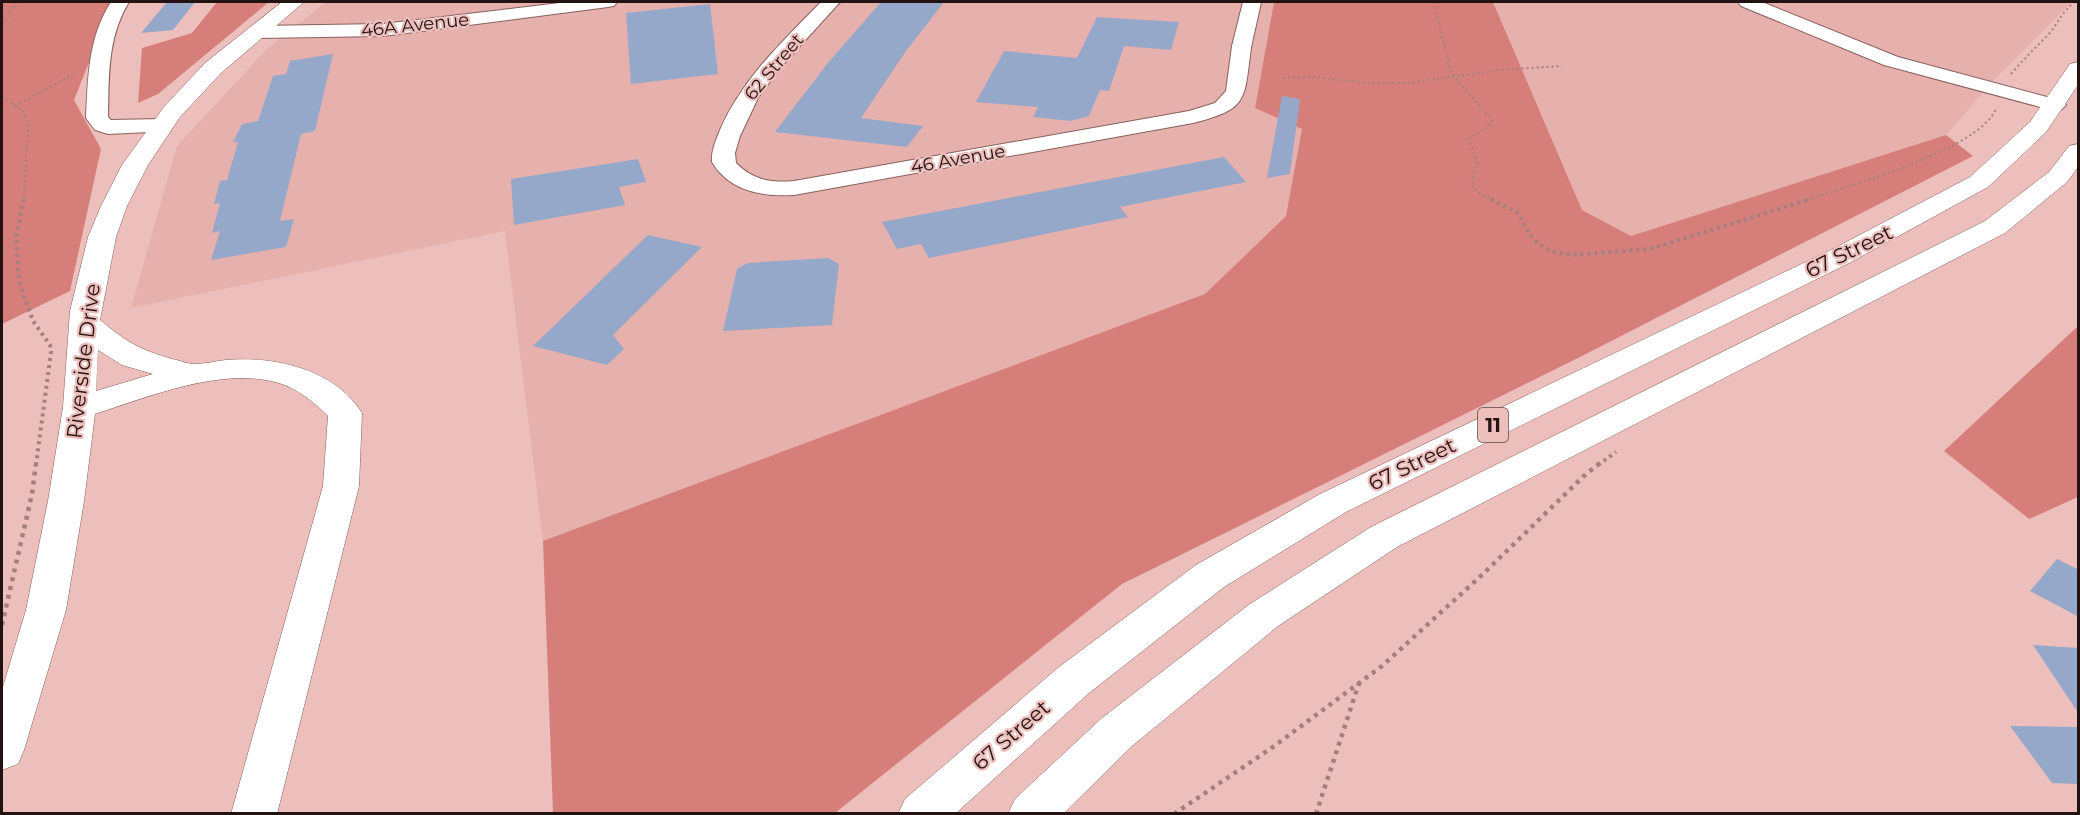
<svg xmlns="http://www.w3.org/2000/svg" width="2080" height="815" font-family="Montserrat,sans-serif">
<style>
.built{fill:#e6b0ac}
.green{fill:#d67f7a}
.building{fill:#96a8ca}
.lines{fill:none;stroke-linecap:round;stroke-linejoin:round}
.minor-casing{stroke:#89605d;stroke-width:2}
.major-casing{stroke:#89605d;stroke-width:1}
.path-far2{stroke:#a3807e;stroke-width:2;stroke-dasharray:2 3;stroke-linecap:butt}
.path-far1{stroke:#a3807e;stroke-width:4;stroke-dasharray:3 4;stroke-linecap:butt}
.path{stroke:#a3807e;stroke-width:4.5;stroke-dasharray:4 5;stroke-linecap:butt}
.minor{fill:#fff;fill-rule:evenodd}
.major{fill:#fff;fill-rule:evenodd}
.labels{text-anchor:middle;dominant-baseline:central;stroke-width:4.5;stroke-linejoin:round;paint-order:stroke}
.far-street-label{font-size:18px;fill:#221211;stroke:#edbfbc}
.shield{fill:#edbfbc;stroke:#5f4644;stroke-width:1.5}
.shield-label{font-size:20px;font-weight:bold;fill:#221211}
.street-label{font-size:21px;fill:#221211;stroke:#edbfbc}
</style>
<rect width="100%" height="100%" fill="#edbfbc"/>
<!-- built -->
<g class="built">
<polygon points="326,2 1274,2 1255,107 1303,129 1286,216 1205,294 897,416 543,541 505,231 131,308 177,146 267,49"/>
<polygon points="1493,2 2072,2 1994,80 1946,135 1631,236 1582,210"/>
</g>
<!-- green -->
<g class="green">
<polygon points="2,2 113,2 74,100 101,149 70,291 2,324"/>
<polygon points="217,2 269,2 158,94 138,103 142,48 192,33"/>
<polygon points="1274,2 1493,2 1582,210 1631,236 1946,135 1973,156 1580,357 1122,584 835,813 553,813 543,541 1205,294 1286,216 1302,129 1255,108"/>
<polygon points="2078,326 2078,497 2029,519 1944,451"/>
</g>
<!-- building -->
<g class="building">
<polygon points="167,2 195,2 173,30 141,33"/>
<polygon points="881,2 944,2 906,51 861,118 923,126 907,147 775,132 827,64"/>
<polygon points="710,4 718,74 631,84 626,13"/>
<polygon points="1097,17 1179,22 1171,50 1124,46 1109,91 1100,90 1089,116 1071,121 1033,117 1038,107 976,102 1004,51 1077,58"/>
<polygon points="333,54 315,131 301,134 280,221 294,219 286,247 211,260 220,231 212,233 220,203 214,204 220,181 227,180 238,142 233,142 242,124 258,121 273,76 286,74 290,61"/>
<polygon points="1282,96 1300,99 1290,174 1267,178"/>
<polygon points="1224,157 1246,182 1120,207 1128,217 929,258 921,244 897,249 882,222"/>
<polygon points="638,159 646,182 619,187 625,205 514,225 511,179"/>
<polygon points="648,235 702,247 613,335 624,349 607,365 533,346"/>
<polygon points="828,258 839,264 832,325 723,331 737,269 747,263"/>
<polygon points="2057,559 2079,570 2079,617 2030,591"/>
<polygon points="2033,645 2079,648 2079,714"/>
<polygon points="2010,726 2079,727 2079,784 2052,783"/>
</g>
<g class="lines">
<defs>
<g id="minor">
<path d="M111,2H129C107,38 109,76 108,117L111,120L162,119L170,121L173,126L170,131L108,134L95,130L86,118C88,77 88,38 111,2Z"/>
<polygon points="568,2 617,2 614,6 608,7 383,36 258,38 251,36 249,32 251,28 258,26 383,24"/>
<path d="M821,2H840L780,68L758,98L740,136L735,153L736,163C753,180 771,183 794,181L1189,111L1215,103L1226,91L1232,46L1243,2H1261C1258,17 1254,33 1251,48C1244,100 1249,109 1193,123L794,195C763,197 729,191 712,162C711,151 716,140 720,130C742,79 783,41 821,2Z"/>
<polygon points="1738,2 1762,2 1898,57 2062,101 2066,105 2062,109 2055,111 1884,65 1741,6"/>
</g>
<g id="major">
<path d="M282,2H304L221,73L180,117L148,165L127,206L116,237L100,320C125,341 140,350 172,359C179,360 187,364 194,364C205,364 216,361 226,360C275,356 334,369 362,413L359,486L277,814H231L323,486L328,416C314,402 298,389 279,383C223,366 148,397 95,414L84,501L66,610L24,750L18,764L2,770V690L26,610L48,501L63,407L70,311L88,237L101,206L122,165L164,107L205,63ZM98,350L122,365L153,374L96,391Z"/>
<polygon points="2078,62 2078,85 2046,132 1988,187 1851,262 1346,512 1224,587 1089,693 955,814 898,814 905,799 1059,667 1196,565 1320,494 1831,250 1970,177 2030,122 2070,64"/>
<polygon points="2078,144 2078,167 2067,182 2005,233 1397,547 1278,626 1132,746 1063,814 1008,814 1015,799 1102,718 1250,604 1371,527 1985,221 2049,172 2069,146"/>
</g>
</defs>
<!-- minor casing -->
<use href="#minor" class="minor-casing"/>
<!-- major casing -->
<use href="#major" class="major-casing"/>
<!-- path-far2 -->
<g class="path-far2">
<polyline points="1434,2 1450,68 1455,78 1492,120 1492,123 1469,139 1477,162 1471,185 1480,194 1494,200"/>
<polyline points="2,25 17,2"/>
<path d="M2011,74C2023,60 2035,48 2048,35C2058,24 2062,11 2075,2"/>
<polyline points="1283,78 1313,77 1368,83 1409,83 1499,70 1562,66"/>
<polyline points="2,97 23,111 28,124 24,200"/>
<polyline points="15,106 76,73"/>
<path d="M1807,200C1852,184 1977,151 1996,109"/>
</g>
<!-- path-far1 -->
<g class="path-far1">
<polyline points="24,199 16,236 19,282 33,321 50,345 51,352 36,465"/>
<polyline points="1491,199 1518,213 1529,234 1539,244 1551,251 1572,255 1650,249 1811,199"/>
<polyline points="1598,465 1616,452"/>
</g>
<!-- path -->
<g class="path">
<polyline points="2,625 32,494 36,463"/>
<polyline points="1174,814 1273,747 1382,666 1483,574 1586,474 1600,463"/>
<polyline points="1316,814 1359,683"/>
</g>
<!-- minor -->
<use href="#minor" class="minor"/>
<!-- major -->
<use href="#major" class="major"/>
</g>
<g class="labels">
<!-- far-street labels -->
<g class="far-street-label">
<text transform="translate(415 25) rotate(-6)">46A Avenue</text>
<text transform="translate(774 67) rotate(-50)">62 Street</text>
<text transform="translate(958 159) rotate(-10)">46 Avenue</text>
</g>
<!-- shield labels -->
<rect class="shield" x="1478" y="408" width="30" height="34" rx="4.5"/>
<g class="shield-label">
<text x="1493" y="425">11</text>
</g>
<!-- street labels -->
<g class="street-label">
<text transform="translate(1849 251) rotate(-26)">67 Street</text>
<text transform="translate(83 361) rotate(-83)">Riverside Drive</text>
<text transform="translate(1412 464) rotate(-26)">67 Street</text>
<text transform="translate(1011 735) rotate(-41)">67 Street</text>
</g>
</g>
<!-- border -->
<rect width="2080" height="815" fill="none" stroke="#221211" stroke-width="6"/>
</svg>
